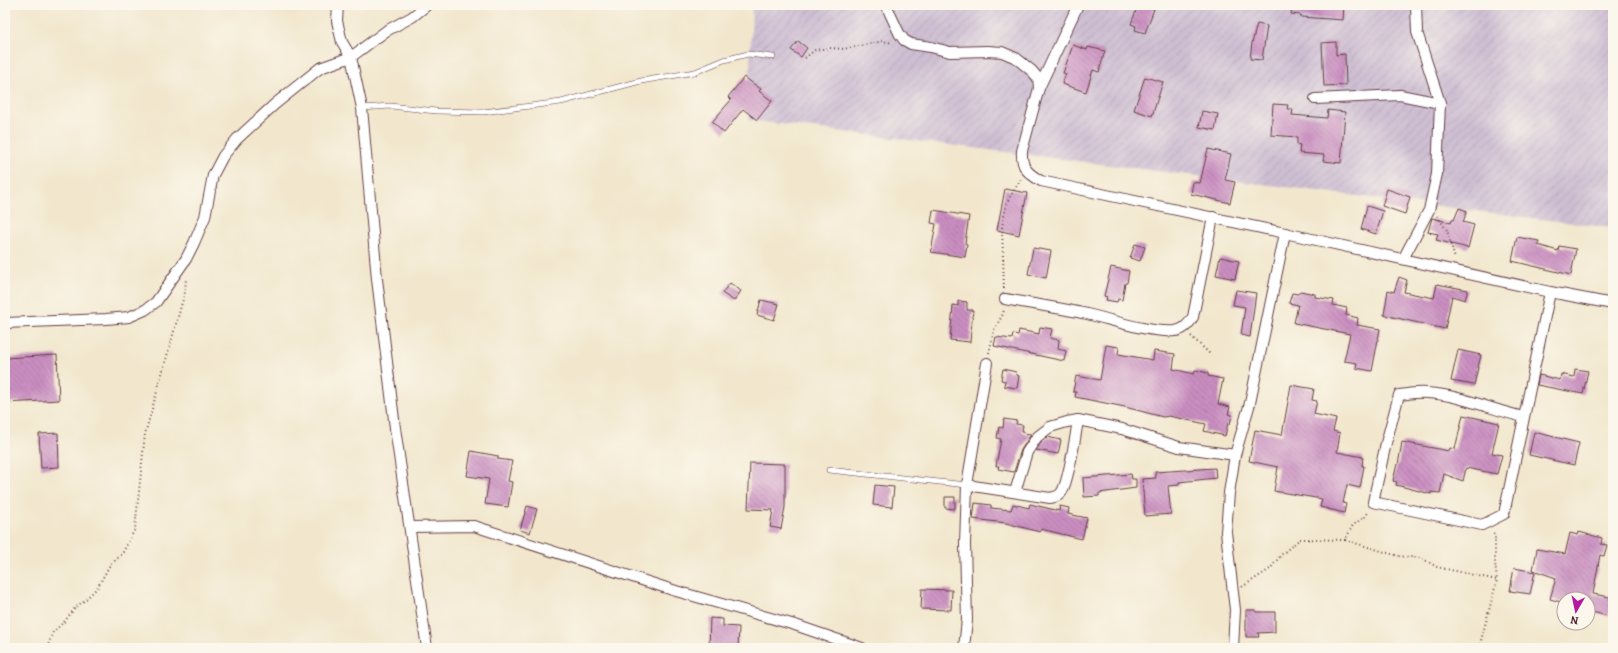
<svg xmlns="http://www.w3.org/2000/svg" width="1618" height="653" font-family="Alegreya,serif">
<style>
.industrial{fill:url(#industrial-furrows)}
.building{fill:url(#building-back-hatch)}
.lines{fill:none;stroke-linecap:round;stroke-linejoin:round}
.service-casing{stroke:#633d43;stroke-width:6}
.minor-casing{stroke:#633d43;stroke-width:12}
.path{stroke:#633d43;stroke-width:2;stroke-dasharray:1 3;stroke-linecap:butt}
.service{stroke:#fff;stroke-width:5}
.minor{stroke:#fff;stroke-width:10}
</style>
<defs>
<pattern id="industrial-furrows" width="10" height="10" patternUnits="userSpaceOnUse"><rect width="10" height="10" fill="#cdbed2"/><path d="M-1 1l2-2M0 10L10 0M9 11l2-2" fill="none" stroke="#b2a3b4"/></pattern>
<pattern id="building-back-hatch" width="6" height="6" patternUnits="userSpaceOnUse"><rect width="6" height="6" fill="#ca8ec1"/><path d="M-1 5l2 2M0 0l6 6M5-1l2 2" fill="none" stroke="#a6739d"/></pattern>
</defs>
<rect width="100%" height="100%" fill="#fbf7ec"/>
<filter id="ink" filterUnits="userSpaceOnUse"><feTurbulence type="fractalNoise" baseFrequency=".025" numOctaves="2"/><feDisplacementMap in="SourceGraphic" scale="8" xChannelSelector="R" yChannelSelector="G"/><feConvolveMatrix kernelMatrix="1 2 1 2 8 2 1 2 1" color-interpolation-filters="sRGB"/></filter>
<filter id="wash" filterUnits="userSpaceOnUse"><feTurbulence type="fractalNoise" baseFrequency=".012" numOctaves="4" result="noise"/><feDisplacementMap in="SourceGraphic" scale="16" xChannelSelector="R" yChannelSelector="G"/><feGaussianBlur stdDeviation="0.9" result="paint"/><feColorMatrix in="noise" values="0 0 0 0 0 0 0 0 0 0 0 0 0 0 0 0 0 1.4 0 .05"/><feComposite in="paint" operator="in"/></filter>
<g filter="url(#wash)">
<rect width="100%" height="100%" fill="#f2e7cd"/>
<!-- industrial -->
<polygon class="industrial" points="752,5 1613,5 1613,228 748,120"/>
<g id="blocks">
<!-- building -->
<g class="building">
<polygon points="1140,5 1154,9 1145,33 1135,30 1136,26 1131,24 1137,8 1139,9"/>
<polygon points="1292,5 1344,5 1343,20 1301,17 1301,15 1291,14"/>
<polygon points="1257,24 1267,26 1262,60 1250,59 1252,43"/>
<polygon points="798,41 807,48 801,57 791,50"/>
<polygon points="1336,42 1336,55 1345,54 1346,85 1324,86 1322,43"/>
<polygon points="1073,45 1087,50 1088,47 1105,51 1099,72 1093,70 1086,92 1062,84 1066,74 1063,73"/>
<polygon points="744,77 761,89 759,91 772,101 757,120 743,109 724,133 712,122 731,100 728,97"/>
<polygon points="1145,77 1163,82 1152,116 1134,110"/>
<polygon points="1273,104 1288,105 1287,109 1293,109 1292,115 1327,118 1328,110 1345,112 1341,163 1323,161 1324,155 1299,153 1300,145 1297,144 1297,137 1271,135"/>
<polygon points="1202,111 1218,114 1215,130 1199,127"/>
<polygon points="1208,149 1231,154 1225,180 1235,182 1230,203 1191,194 1193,182 1200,183"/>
<polygon points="1005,189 1027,193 1019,235 997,230"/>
<polygon points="1387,189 1410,197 1405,214 1382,206"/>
<polygon points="1367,206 1383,211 1376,234 1361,229"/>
<polygon points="1459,208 1467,211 1463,222 1474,225 1468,248 1436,240 1438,234 1428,232 1432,218 1451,223 1452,220 1454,220"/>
<polygon points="933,210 969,216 965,243 967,244 965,257 931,252 936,224 931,223"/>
<polygon points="1517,237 1539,241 1538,245 1558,251 1559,246 1576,249 1571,275 1512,261"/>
<polygon points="1135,244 1145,247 1140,261 1130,258"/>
<polygon points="1033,248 1051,251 1046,278 1028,274"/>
<polygon points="1220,257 1239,261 1235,279 1216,275"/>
<polygon points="1111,267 1129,271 1127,283 1125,283 1122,300 1118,299 1117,302 1106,300 1107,297 1104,296"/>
<polygon points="1399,277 1407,280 1404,292 1434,298 1437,284 1468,290 1465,300 1452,296 1445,329 1384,315 1388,290 1394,292"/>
<polygon points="730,283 741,291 734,301 722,293"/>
<polygon points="1236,290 1256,293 1250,337 1241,335 1245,307 1233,305"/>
<polygon points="1300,291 1315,294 1315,297 1334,300 1333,305 1347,308 1346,315 1358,318 1357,325 1380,329 1372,371 1356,368 1357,363 1344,361 1350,334 1294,323 1298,305 1289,303 1292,293 1298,294"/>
<polygon points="761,300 779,304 774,320 757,315"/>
<polygon points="958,301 967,302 967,310 973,310 970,342 950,340 953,305 958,306"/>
<polygon points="1040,327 1052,329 1050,338 1059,340 1058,349 1066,351 1064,361 994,346 996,337 1012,339 1013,334 1018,335 1019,330 1039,334"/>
<polygon points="1106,345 1119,347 1118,354 1153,360 1154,351 1175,354 1173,369 1194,374 1195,370 1208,373 1208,376 1223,379 1218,404 1230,407 1228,414 1232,415 1230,424 1228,423 1225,436 1204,431 1206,424 1169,416 1163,417 1125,407 1075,397 1076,392 1073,392 1076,376 1100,380"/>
<polygon points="1458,350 1481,355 1474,385 1451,381"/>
<polygon points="57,355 59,400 5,403 5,358"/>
<polygon points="1003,369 1016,372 1017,375 1019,376 1017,388 1004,386 1005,381 1001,380"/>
<polygon points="1575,369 1588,371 1583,394 1537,385 1539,375 1560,380 1561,374 1574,377"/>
<polygon points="1291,385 1314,389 1312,400 1317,401 1314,414 1336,419 1333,431 1340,433 1337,452 1363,457 1362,466 1364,466 1360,488 1347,485 1343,503 1346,504 1344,513 1320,507 1322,499 1274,491 1278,467 1249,461 1255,430 1282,435"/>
<polygon points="1463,415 1499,423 1492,453 1502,455 1497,474 1466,468 1463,481 1444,474 1440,493 1431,492 1431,494 1396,485 1397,482 1393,481 1397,464 1398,465 1402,442 1449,451 1450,448 1455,449"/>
<polygon points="1004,419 1017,421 1016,424 1023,425 1022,431 1024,431 1023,433 1031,434 1021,450 1014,472 998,469 999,466 996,466 1001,439 997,438 999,427 1003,428"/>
<polygon points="1534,432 1579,443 1574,465 1529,455"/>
<polygon points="58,433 59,467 41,468 39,434"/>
<polygon points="1047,437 1061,440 1058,454 1036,450 1042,442"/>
<polygon points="471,451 498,456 498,459 512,461 508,481 512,482 508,507 485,504 489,479 467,476"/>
<polygon points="750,463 785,464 785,507 781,529 770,527 773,510 748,509"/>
<polygon points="1215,468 1216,478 1179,482 1179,485 1168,486 1171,514 1145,516 1142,479 1156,478 1155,472"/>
<polygon points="1131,474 1132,479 1136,479 1136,488 1099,493 1099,496 1084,497 1083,478"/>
<polygon points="875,485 894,487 892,507 873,505"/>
<polygon points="945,497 955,497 955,509 945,508"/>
<polygon points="975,503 991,505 991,508 1011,510 1013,504 1029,508 1030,504 1059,511 1060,506 1069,508 1068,514 1087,518 1082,539 1041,529 1040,532 1006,523 973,519"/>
<polygon points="527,506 537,509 530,533 520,530"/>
<polygon points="1579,532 1602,538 1601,544 1607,545 1604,556 1600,555 1593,594 1610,597 1610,600 1612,601 1608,616 1588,611 1588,599 1564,599 1564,603 1550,599 1556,578 1533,570 1537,549 1565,554 1570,533 1578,535"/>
<polygon points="1514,568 1535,572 1530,594 1510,591"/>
<polygon points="922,589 952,590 951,610 921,609"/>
<polygon points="1246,610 1256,610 1256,612 1275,612 1275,632 1258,633 1259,637 1246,637"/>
<polygon points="710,618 723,619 723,626 739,627 738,648 709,648"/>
</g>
</g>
</g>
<g filter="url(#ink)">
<use href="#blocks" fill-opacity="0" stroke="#633d43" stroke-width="1"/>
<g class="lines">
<defs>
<g id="service">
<polyline points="362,108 390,106 436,111 483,112 561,102 641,81 695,72 724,60 748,54 773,57"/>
<polyline points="829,470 967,485"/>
</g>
<g id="minor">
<polyline points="338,5 337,21 342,42 351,57 362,108 377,279 395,428 427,648"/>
<path d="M886,5L899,33L904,40L911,44L931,47L950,52L988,51L1002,52L1016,58L1032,71L1038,78L1039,88L1022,151C1021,167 1027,173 1041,181L1285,233L1550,292L1613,304"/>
<polyline points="1039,88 1078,5"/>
<polyline points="1315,99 1400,95 1440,103"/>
<polyline points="1403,259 1429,210 1437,174 1440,103 1417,32 1416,5"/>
<path d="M1005,299C1032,304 1060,308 1087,314C1113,320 1149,333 1175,331C1184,330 1189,324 1193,317L1213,217"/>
<polyline points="5,323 106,319 129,317 145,310 156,302 186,259 194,243 205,217 213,175 223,156 237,139 275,104 320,68 351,57 386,31 412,17 427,5"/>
<path d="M1524,417C1492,410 1461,395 1427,393C1418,392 1408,394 1399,395L1386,443L1373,502L1482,525L1504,514L1550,292"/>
<path d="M967,485L1050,498C1054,497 1058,497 1061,493C1068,484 1076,434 1078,420"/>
<polyline points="1015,492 1027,452 1037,437 1050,427 1067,422 1078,420 1122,429 1179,447 1235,455"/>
<polyline points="410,527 474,526 676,591 795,625 862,648"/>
<polyline points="964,648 967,620 965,544 967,485 987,363"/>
<polyline points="1233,648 1235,610 1226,532 1229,493 1235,455 1250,403 1285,233"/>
</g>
</defs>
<!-- service casing -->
<use href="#service" class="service-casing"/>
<!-- minor casing -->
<use href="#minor" class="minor-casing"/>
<!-- path -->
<g class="path">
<polyline points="805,58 815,50 830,48 844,49 883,41 892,43"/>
<polyline points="1437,216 1447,230 1455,259"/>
<polyline points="1004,288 1002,226 1007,202 1021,179"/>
<polyline points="1191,336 1210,354"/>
<polyline points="989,353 994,330 1003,314 1004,309"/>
<polyline points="1345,540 1398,556 1421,558 1437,567 1497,580"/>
<polyline points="1242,587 1270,569 1282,554 1300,539 1345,540 1353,525 1366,516 1368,512"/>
<polyline points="47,648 53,632 65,621 75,608 86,599 97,588 110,565 122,554 135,529 145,434 185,292 186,278"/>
<polyline points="1479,648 1497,580 1495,563 1495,537 1493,532"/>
</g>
<!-- service -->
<use href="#service" class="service"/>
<!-- minor -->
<use href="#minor" class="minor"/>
</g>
</g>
<!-- margin -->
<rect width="1618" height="653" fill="none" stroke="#fbf7ec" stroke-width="20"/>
<!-- north arrow -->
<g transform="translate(1576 611) rotate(189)"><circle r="19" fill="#fbf7ec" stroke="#b4a19f"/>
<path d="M0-3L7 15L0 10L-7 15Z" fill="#b5179e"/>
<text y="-6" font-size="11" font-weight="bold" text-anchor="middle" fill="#4a1f2b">N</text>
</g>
</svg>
